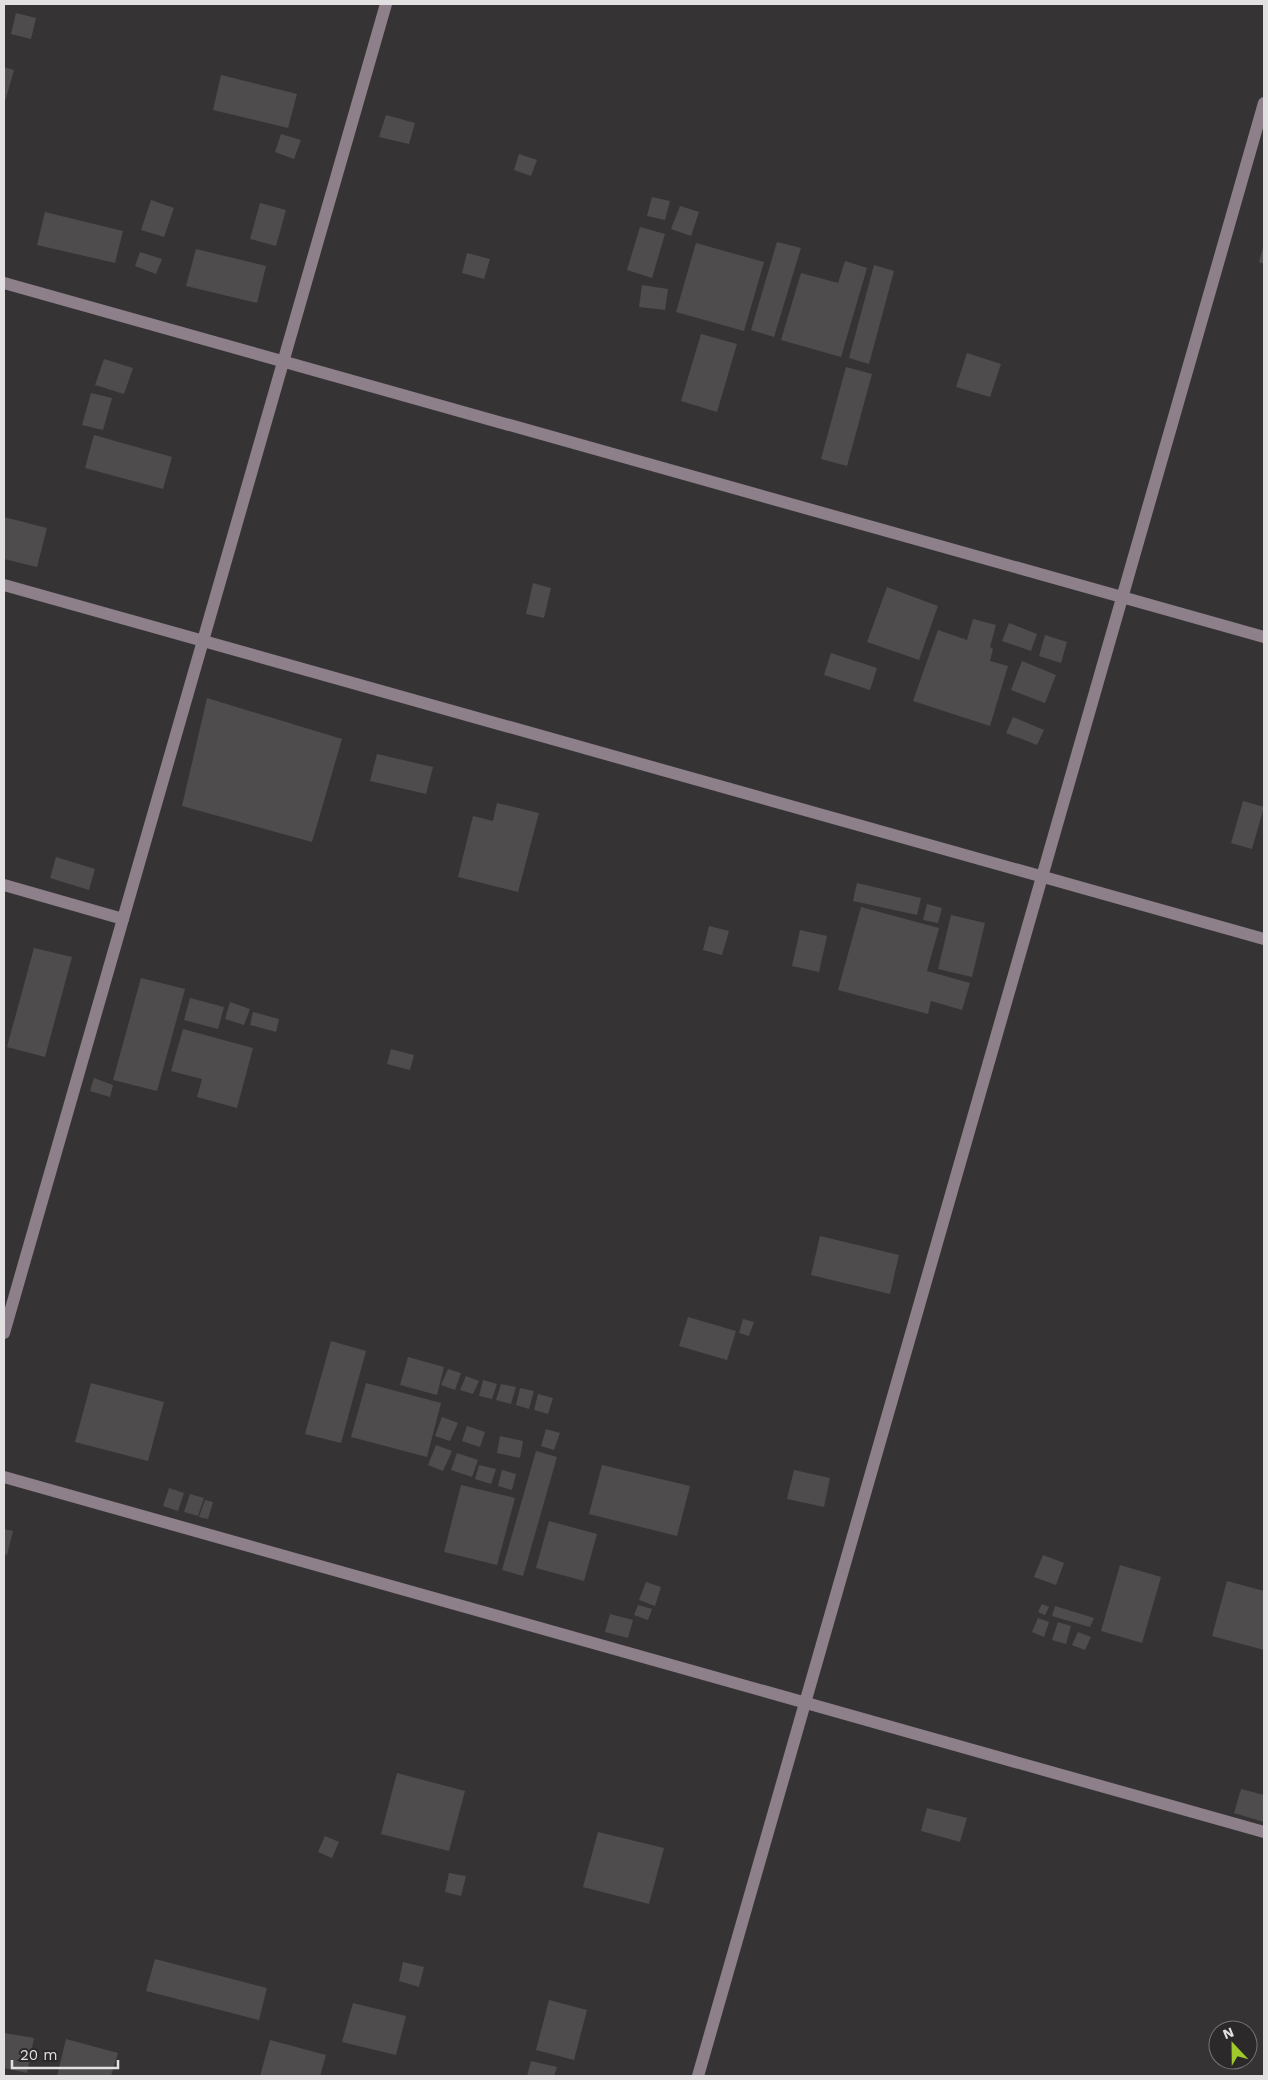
<svg xmlns="http://www.w3.org/2000/svg" width="1268" height="2080" font-family="'Work Sans',sans-serif">
<style>
.building{fill:#4f4c4e}
.lines{fill:none;stroke-linecap:round;stroke-linejoin:round}
.minor{stroke:#8d808a;stroke-width:12}
</style>
<rect width="100%" height="100%" fill="#363335"/>
<!-- building -->
<g class="building">
<polygon points="16,13 36,18 31,39 11,34"/>
<polygon points="4,67 14,70 4,105"/>
<polygon points="221,75 297,94 288,128 213,110"/>
<polygon points="386,115 415,123 409,144 379,137"/>
<polygon points="281,134 301,140 294,159 275,152"/>
<polygon points="519,154 537,160 531,176 514,170"/>
<polygon points="652,197 670,201 665,220 647,216"/>
<polygon points="151,200 174,208 164,237 141,230"/>
<polygon points="260,203 286,210 276,246 250,239"/>
<polygon points="680,206 699,212 691,236 671,229"/>
<polygon points="45,212 123,231 115,263 37,245"/>
<polygon points="640,227 665,234 652,278 627,270"/>
<polygon points="777,242 801,248 774,337 751,330"/>
<polygon points="696,243 764,262 744,331 676,312"/>
<polygon points="1264,244 1264,264 1259,262"/>
<polygon points="196,249 266,266 257,303 186,286"/>
<polygon points="140,252 162,259 156,274 135,266"/>
<polygon points="467,253 490,259 484,279 462,273"/>
<polygon points="845,261 867,268 841,357 781,340 801,273 838,283"/>
<polygon points="874,265 894,271 869,364 849,358"/>
<polygon points="642,285 668,289 665,310 639,307"/>
<polygon points="701,334 737,344 717,412 681,401"/>
<polygon points="967,353 1001,364 990,397 956,387"/>
<polygon points="104,359 133,368 124,394 95,385"/>
<polygon points="846,367 872,374 847,466 821,459"/>
<polygon points="91,393 112,398 103,430 82,425"/>
<polygon points="94,435 172,457 163,489 85,468"/>
<polygon points="4,517 47,528 37,567 4,559"/>
<polygon points="533,583 551,588 544,618 526,614"/>
<polygon points="887,587 938,606 919,660 867,642"/>
<polygon points="973,619 996,625 990,647 993,649 990,661 1008,666 990,726 913,701 938,630 967,640"/>
<polygon points="1009,623 1037,634 1031,651 1002,641"/>
<polygon points="1045,635 1067,642 1061,663 1039,656"/>
<polygon points="831,653 877,668 870,690 824,675"/>
<polygon points="1022,661 1056,675 1045,703 1011,690"/>
<polygon points="207,698 342,739 312,842 182,806"/>
<polygon points="1013,717 1044,730 1037,745 1006,733"/>
<polygon points="377,754 433,767 426,794 370,781"/>
<polygon points="1243,801 1264,807 1252,849 1231,843"/>
<polygon points="497,803 539,813 518,892 458,877 473,816 493,821"/>
<polygon points="56,857 95,869 89,890 50,878"/>
<polygon points="857,883 921,898 917,915 853,901"/>
<polygon points="927,904 942,908 938,923 923,920"/>
<polygon points="861,907 939,928 927,971 970,983 962,1010 931,1001 928,1014 838,990"/>
<polygon points="951,915 985,923 972,977 938,969"/>
<polygon points="709,926 729,931 722,955 703,950"/>
<polygon points="800,930 827,936 819,972 792,966"/>
<polygon points="34,948 72,957 45,1057 7,1047"/>
<polygon points="141,978 185,989 157,1091 113,1080"/>
<polygon points="190,998 224,1007 218,1029 184,1020"/>
<polygon points="230,1002 250,1009 244,1025 225,1019"/>
<polygon points="253,1012 279,1019 276,1032 250,1025"/>
<polygon points="183,1029 253,1048 237,1108 197,1097 202,1079 171,1071"/>
<polygon points="391,1049 414,1055 410,1070 387,1064"/>
<polygon points="94,1078 113,1085 110,1097 90,1091"/>
<polygon points="820,1236 899,1255 890,1294 811,1275"/>
<polygon points="688,1317 736,1331 727,1360 679,1346"/>
<polygon points="743,1319 754,1322 749,1336 739,1333"/>
<polygon points="331,1341 366,1351 341,1443 305,1434"/>
<polygon points="408,1357 444,1367 437,1395 400,1385"/>
<polygon points="448,1369 461,1373 455,1390 441,1385"/>
<polygon points="466,1376 479,1381 473,1394 460,1390"/>
<polygon points="483,1380 497,1384 492,1399 479,1396"/>
<polygon points="91,1383 164,1402 148,1461 75,1442"/>
<polygon points="366,1383 441,1403 427,1457 351,1437"/>
<polygon points="501,1384 516,1387 511,1404 496,1400"/>
<polygon points="520,1388 534,1391 529,1409 516,1405"/>
<polygon points="538,1394 553,1398 548,1414 534,1410"/>
<polygon points="442,1417 458,1423 450,1441 435,1436"/>
<polygon points="467,1426 485,1432 480,1447 462,1441"/>
<polygon points="546,1429 560,1433 554,1450 541,1446"/>
<polygon points="500,1436 523,1441 520,1458 497,1453"/>
<polygon points="436,1445 452,1451 443,1471 428,1465"/>
<polygon points="536,1451 557,1457 523,1576 502,1570"/>
<polygon points="457,1453 478,1460 472,1477 451,1470"/>
<polygon points="479,1465 496,1469 491,1484 475,1479"/>
<polygon points="602,1465 690,1486 677,1536 589,1514"/>
<polygon points="502,1470 516,1474 512,1490 498,1486"/>
<polygon points="794,1470 830,1478 824,1507 787,1499"/>
<polygon points="461,1485 515,1498 497,1565 444,1552"/>
<polygon points="169,1488 184,1493 178,1511 163,1506"/>
<polygon points="190,1494 204,1498 198,1516 184,1512"/>
<polygon points="205,1500 213,1502 208,1519 199,1517"/>
<polygon points="549,1521 597,1534 584,1581 536,1568"/>
<polygon points="4,1529 13,1531 7,1555 4,1554"/>
<polygon points="1043,1555 1064,1563 1056,1585 1034,1577"/>
<polygon points="1120,1565 1161,1577 1142,1643 1101,1631"/>
<polygon points="1227,1581 1264,1591 1264,1650 1212,1636"/>
<polygon points="646,1582 661,1587 655,1606 639,1600"/>
<polygon points="1042,1604 1049,1607 1045,1615 1038,1612"/>
<polygon points="638,1605 652,1609 648,1620 634,1615"/>
<polygon points="1055,1606 1094,1618 1090,1627 1052,1616"/>
<polygon points="610,1614 633,1620 628,1638 605,1632"/>
<polygon points="1038,1618 1049,1622 1044,1637 1032,1632"/>
<polygon points="1058,1622 1071,1626 1066,1644 1052,1640"/>
<polygon points="1078,1632 1091,1637 1085,1650 1072,1645"/>
<polygon points="397,1773 465,1791 449,1851 381,1834"/>
<polygon points="1241,1789 1264,1795 1264,1822 1234,1813"/>
<polygon points="927,1808 967,1818 960,1842 921,1831"/>
<polygon points="598,1832 664,1848 649,1904 583,1887"/>
<polygon points="325,1836 339,1842 332,1858 318,1852"/>
<polygon points="449,1873 466,1876 461,1896 445,1892"/>
<polygon points="155,1959 267,1988 259,2020 146,1991"/>
<polygon points="403,1962 424,1967 419,1987 399,1981"/>
<polygon points="549,2000 587,2010 574,2060 536,2050"/>
<polygon points="353,2003 406,2016 396,2055 342,2042"/>
<polygon points="4,2033 34,2038 27,2073 4,2068"/>
<polygon points="66,2039 118,2053 111,2076 57,2076"/>
<polygon points="270,2040 326,2055 320,2076 260,2076"/>
<polygon points="531,2061 557,2067 554,2076 527,2076"/>
</g>
<g class="lines">
<!-- minor -->
<g class="minor">
<polyline points="4,283 1264,637"/>
<polyline points="4,585 1264,939"/>
<polyline points="4,885 123,919"/>
<polyline points="4,1333 386,4"/>
<polyline points="4,1477 1264,1832"/>
<polyline points="698,2076 1264,103"/>
</g>
</g>
<!-- border -->
<rect width="1268" height="2080" fill="none" stroke="#e2e0e1" stroke-width="10"/>
<!-- north arrow -->
<g transform="translate(1233 2045) rotate(338)"><circle r="24" fill="#2c292b" stroke="#757274"/>
<path d="M0-4L9 19L0 12L-9 19Z" fill="#a0c92b"/>
<text y="-8" font-size="14" font-weight="bold" text-anchor="middle" fill="#e2e0e1">N</text>
</g>
<!-- scale -->
<path d="M12 2060v8h106v-8" fill="none" stroke="#e2e0e1" stroke-width="2.5"/>
<text x="20" y="2060" font-size="15" fill="#e2e0e1" stroke="#2c292b" stroke-width="4" paint-order="stroke">20 m</text>
</svg>
